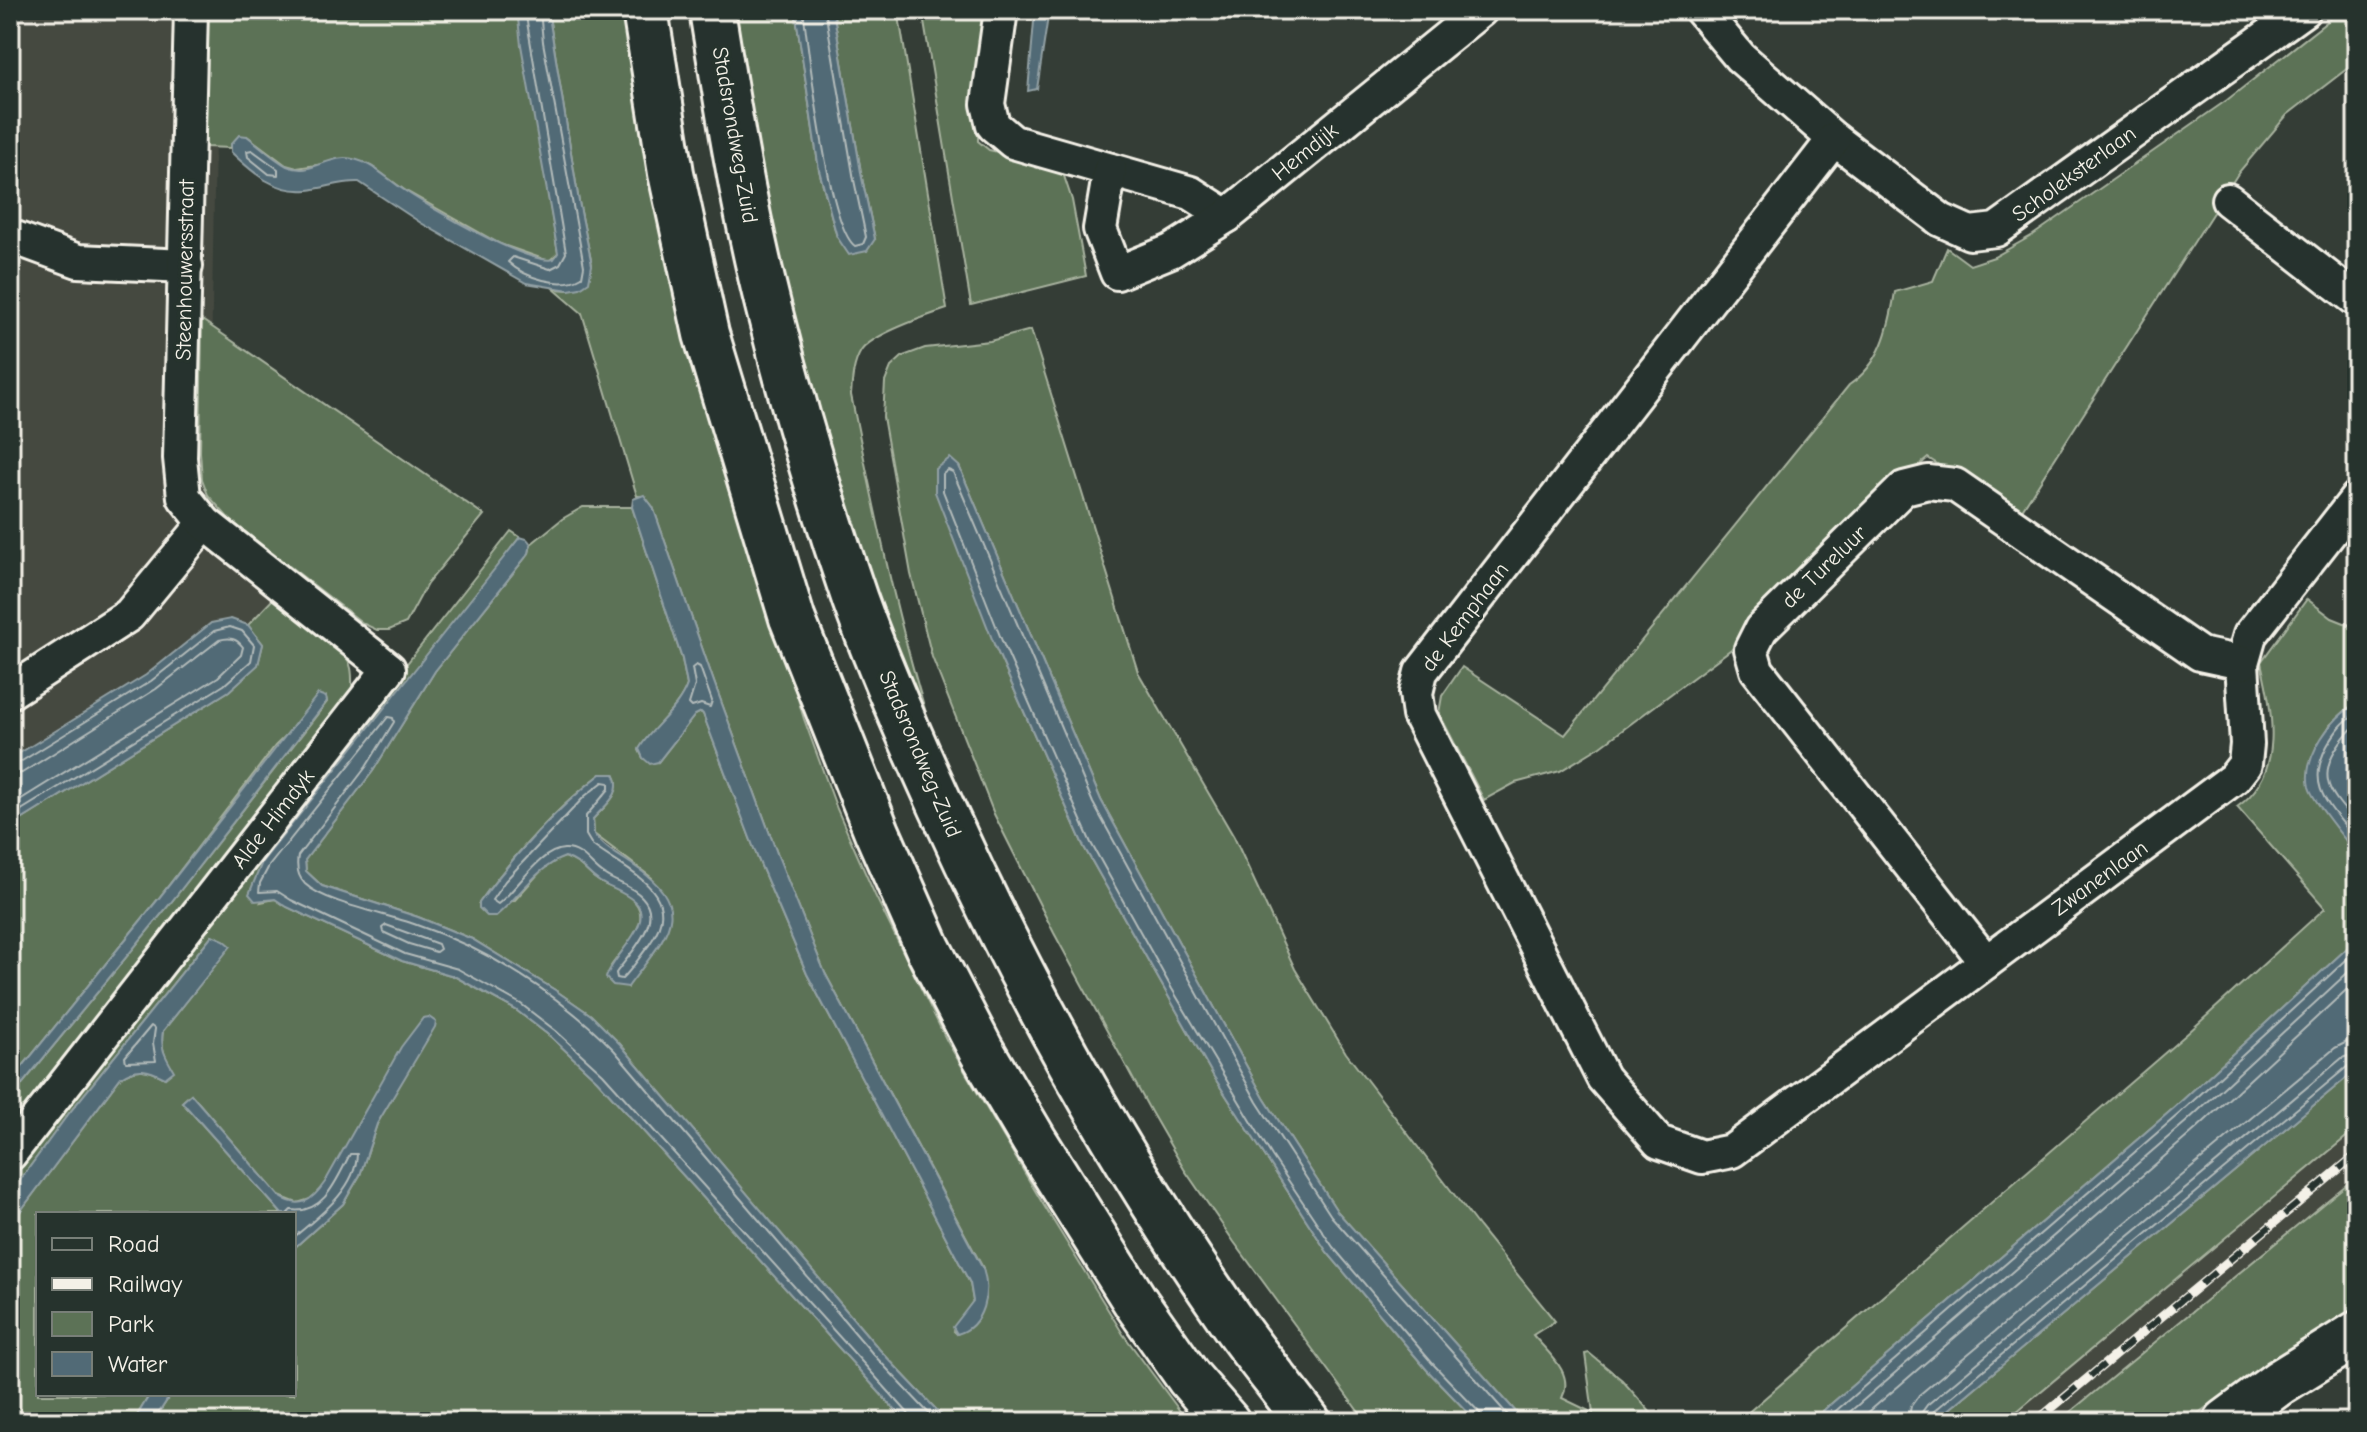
<svg xmlns="http://www.w3.org/2000/svg" width="2367" height="1432" font-family="'Comic Neue',sans-serif">
<style>
.built{fill:#454940}
.green{fill:#5c7256;stroke:#a8b29f;stroke-width:2;fill-rule:evenodd}
.water{fill:#516a76;stroke:#92a0a4;stroke-width:2}
.lines{fill:none;stroke-linecap:round;stroke-linejoin:round}
.shore{stroke:#b3bbba;stroke-width:2}
.street-casing{stroke:#f4f1e8;stroke-width:38}
.secondary-casing{stroke:#f4f1e8;stroke-width:50}
.street{stroke:#26332d;stroke-width:32}
.secondary{stroke:#26332d;stroke-width:44}
.rail-casing{stroke:#f4f1e8;stroke-width:9}
.rail{stroke:#26332d;stroke-width:6;stroke-dasharray:18;stroke-linecap:butt}
.labels{text-anchor:middle;dominant-baseline:central;stroke-width:7;stroke-linejoin:round;paint-order:stroke}
.street-label{font-size:22px;fill:#f4f1e8;stroke:#26332d}
</style>
<rect width="100%" height="100%" fill="#343d36"/>
<filter id="ink" filterUnits="userSpaceOnUse"><feTurbulence type="fractalNoise" baseFrequency=".0125" numOctaves="2"/><feDisplacementMap in="SourceGraphic" scale="16" xChannelSelector="R" yChannelSelector="G"/><feConvolveMatrix kernelMatrix="1 2 1 2 8 2 1 2 1" color-interpolation-filters="sRGB"/></filter>
<g filter="url(#ink)">
<!-- built -->
<g class="built">
<polygon points="10,10 318,10 215,139 211,365 383,489 243,644 10,792"/>
<polygon points="2357,1128 2357,1176 2329,1199 2058,1422 2004,1422"/>
</g>
<!-- green -->
<g class="green">
<polygon points="208,10 517,10 558,253 549,261 500,244 406,191 371,166 323,164 297,168 286,165 247,136 231,144 231,148 205,147"/>
<path d="M548,10H622L649,175L670,278L721,458L761,575L804,719L837,809L875,895L947,1041L1043,1204L1123,1334L1188,1422H948L879,1349L620,1044L591,1015L555,990L472,939L418,917L322,886L306,871L305,860L373,771L435,671L529,553L531,544L562,519L583,507H632L682,659L687,685C678,711 652,726 639,750L643,758L658,762L695,715L701,712L703,714L758,859L807,974L970,1283L973,1301L954,1331L957,1334L972,1325L983,1268L825,973L778,856L714,682L653,507L644,496H637L582,313L554,289L569,290L592,265L579,202ZM601,774H614C625,792 604,807 593,819L594,834L652,878L628,987L611,966C628,942 660,915 624,893C616,889 608,887 600,882C584,872 586,865 565,857L549,862L514,901L479,903C513,856 555,809 601,774Z"/>
<path d="M728,10H795L819,170L837,237L875,239L862,178L833,10H898L947,309C926,316 872,334 861,351C853,364 852,381 851,395C877,522 902,648 945,771L923,730L830,470L742,115Z"/>
<polygon points="922,10 987,10 979,60 978,141 989,150 1031,159 1063,173 1072,200 1086,276 971,305"/>
<path d="M2342,10H2357V61L2287,115L2239,172L2018,516L1928,458L1881,497L1737,640L1734,647L1601,746L1560,771L1515,783L1484,800L1439,713L1442,696L1462,667L1565,735L1849,385C1881,364 1889,329 1895,292L1933,281L1947,248L1970,265L1994,257L2033,235L2227,100Z"/>
<polygon points="202,320 484,515 427,584 406,623 389,630 377,630 364,624 231,521 208,495 202,479 200,452"/>
<path d="M1031,330L1138,672L1234,837L1295,969L1346,1053L1479,1227L1555,1321L1533,1335C1548,1353 1575,1373 1562,1398L1593,1413L1585,1354L1589,1353L1622,1380L1659,1422H1525L1337,1211L1264,1098L1101,800L959,466L994,644L1084,847L1214,1077L1327,1252L1427,1370L1477,1422H1366L1234,1242L1184,1169L1151,1112L1054,933L994,814L932,657L911,574L883,417L885,382L891,367L903,356L925,348L990,341Z"/>
<path d="M511,531L520,537L415,671L261,902L275,899L287,907L402,961L454,976L516,1010L551,1037L597,1080L906,1422H153L171,1394H294V1248L343,1204L360,1175L377,1124L395,1092L314,1198L297,1203L279,1196L191,1094L182,1102L282,1214H38V1394H150L133,1422H10V1225L121,1077C137,1066 148,1069 165,1078L173,1071C165,1057 160,1048 163,1031L230,946L212,935L66,1117L10,1194V1169Z"/>
<path d="M274,598L342,651C354,665 352,676 352,694L10,1135V1099L169,905L327,702L326,697L275,746L159,898L10,1082V827L229,691L258,664L263,644L248,625Z"/>
<path d="M2307,599L2332,618L2357,628V704L2348,708L2330,725L2311,760L2318,802L2357,855V939L2175,1107L1810,1422H1737L2189,1032L2325,908L2237,807C2286,773 2272,711 2261,662Z"/>
<polygon points="2357,1069 2357,1128 2004,1422 1934,1422"/>
<polygon points="2357,1176 2357,1312 2274,1358 2186,1422 2058,1422"/>
</g>
<!-- water -->
<g class="water">
<path d="M517,10H548L579,202L592,265L589,282L580,288L569,290L526,283L421,223L359,182C342,181 326,188 308,190C275,193 253,173 231,152V144L239,135L247,136C259,145 273,159 287,166C317,179 330,144 369,165C382,172 392,182 404,190C427,206 531,267 554,259L558,253L521,45Z"/>
<polygon points="795,10 833,10 862,178 875,239 867,251 849,255 837,237 819,170"/>
<polygon points="1035,10 1049,10 1037,89 1028,91"/>
<polygon points="950,458 959,466 1101,800 1264,1098 1337,1211 1525,1422 1477,1422 1427,1370 1327,1252 1214,1077 1084,847 994,644 935,492 935,469"/>
<path d="M644,495L653,507L714,682L778,856L825,973L983,1269C991,1291 984,1327 957,1334L953,1327L973,1301L970,1283L807,974L758,859L703,714L701,712L695,715L658,762L650,764L643,758L639,749C652,726 678,711 687,685L682,659L632,507L633,499Z"/>
<polygon points="520,537 527,539 531,544 529,553 435,671 373,771 305,860 306,871 322,886 418,917 472,939 555,990 591,1015 620,1044 879,1349 948,1422 906,1422 597,1080 551,1037 516,1010 454,976 402,961 287,907 275,899 255,901 249,894 262,862"/>
<polygon points="231,619 248,625 263,644 258,665 229,691 10,827 10,759 146,675 211,623"/>
<polygon points="318,694 326,697 327,701 169,905 10,1099 10,1082 159,898"/>
<path d="M2357,704V855C2346,840 2313,802 2309,787C2302,758 2332,715 2357,704Z"/>
<path d="M601,774H614C625,793 604,806 593,819L594,834C603,847 620,856 633,865C700,910 664,937 628,987L613,985L606,978C611,956 658,922 634,901C624,892 612,889 600,882C584,872 586,865 565,857C537,867 519,897 496,916H487L479,908V903C512,857 557,808 601,774Z"/>
<path d="M212,935L224,940L231,946L163,1031C160,1048 165,1056 174,1071L165,1078C148,1069 137,1066 121,1077L10,1225V1194L66,1117Z"/>
<polygon points="2357,939 2357,1069 1934,1422 1810,1422 2175,1107"/>
<path d="M429,1017L436,1022L435,1027L377,1124L360,1175L343,1204L294,1248V1214H282L182,1102L191,1094L279,1196C300,1210 312,1201 325,1182L401,1047L423,1018Z"/>
<polygon points="150,1394 171,1394 153,1422 133,1422"/>
</g>
<g class="lines">
<!-- shore -->
<g class="shore">
<path d="M525,10L566,253L560,264L550,269L513,257L508,262C524,277 561,290 582,277L584,266L543,42L540,10"/>
<path d="M803,10C809,51 828,227 855,246L863,244L866,237L854,180L825,10"/>
<polygon points="252,150 278,169 278,175 269,174 248,157 247,151"/>
<polygon points="696,665 700,667 712,701 710,707 701,704 692,707 689,704 695,685 692,668"/>
<path d="M2357,713C2343,721 2335,732 2327,746C2304,789 2332,807 2357,841"/>
<path d="M2357,724C2342,737 2324,760 2328,781C2330,795 2348,813 2357,824"/>
<polyline points="10,765 17,764 151,681 214,631 230,627 242,631 254,645 251,661 224,685 10,817"/>
<path d="M10,775L22,773L156,689L219,640C230,637 236,638 243,647L241,655L218,677L10,806"/>
<path d="M603,782L609,783V789L586,816V835L592,845C629,873 687,893 649,945C640,956 632,970 622,979L617,978L616,973C629,954 665,921 642,897C632,886 617,883 605,875C591,867 583,848 564,849C539,850 517,890 498,904L492,900L505,881L585,796Z"/>
<polygon points="386,925 438,944 440,949 436,952 409,944 383,932 382,928"/>
<polygon points="151,1026 155,1029 153,1043 156,1061 126,1062 125,1057"/>
<path d="M287,1214L291,1210C324,1215 337,1179 350,1154H357C356,1189 319,1216 294,1237"/>
<path d="M911,1422L908,1413L603,1074L556,1031L521,1004L458,969L405,954L291,900L277,891L259,892L260,883L269,866L388,717L393,718L394,722L366,767L298,856C296,867 297,876 305,884C325,903 386,914 414,924C488,949 559,994 614,1050L873,1354L937,1422"/>
<polyline points="1482,1422 1480,1413 1433,1364 1333,1247 1272,1156 1172,989 1091,843 1002,641 943,491 943,474 948,470 953,472 1093,803 1257,1102 1331,1216 1514,1422"/>
<polyline points="1823,1422 2180,1113 2357,950"/>
<polyline points="1838,1422 2187,1121 2357,964"/>
<polyline points="1857,1422 2195,1130 2357,980"/>
<polyline points="1908,1422 1911,1406 1919,1395 2335,1048 2347,1042 2357,1041"/>
<polyline points="1920,1422 1922,1412 1927,1405 2342,1058 2357,1053"/>
<polyline points="1930,1422 1933,1412 2348,1066 2357,1063"/>
</g>
<defs>
<g id="street">
<polyline points="1001,10 988,104 993,125 1013,142 1191,193 1227,216"/>
<polyline points="1701,10 1740,57 1834,139 1941,220 1970,233 1996,230 2304,10"/>
<polyline points="1834,139 1421,672 1416,693 1419,715 1603,1078 1659,1142 1702,1157 1732,1151 2234,778 2245,764 2247,744 2242,663 2250,635 2357,498"/>
<polyline points="1110,170 1100,229 1117,273 1171,251 1227,216 1481,10"/>
<polyline points="2228,200 2357,300"/>
<polyline points="10,236 78,261 186,266"/>
<polyline points="10,692 129,615 205,523"/>
<polyline points="1986,962 1757,670 1751,649 1761,629 1904,488 1928,482 1955,485 2200,654 2242,663"/>
<polyline points="10,1154 389,669 229,542 205,523 184,497 180,458 191,10"/>
</g>
<g id="secondary">
<polyline points="645,10 671,173 706,334 792,618 877,832 928,948 981,1050 1034,1140 1137,1304 1189,1378 1227,1422"/>
<path d="M712,10C728,110 744,210 769,309C793,406 822,504 855,600C880,670 911,740 942,808C1025,991 1122,1165 1237,1329C1260,1361 1285,1391 1308,1422"/>
<polyline points="2226,1422 2280,1382 2357,1334"/>
</g>
</defs>
<!-- street casing -->
<use href="#street" class="street-casing"/>
<!-- secondary casing -->
<use href="#secondary" class="secondary-casing"/>
<!-- street -->
<use href="#street" class="street"/>
<!-- secondary -->
<use href="#secondary" class="secondary"/>
<defs>
<polyline id="rail" points="2035,1422 2357,1154"/>
</defs>
<!-- rail casing -->
<use href="#rail" class="rail-casing"/>
<!-- rail -->
<use href="#rail" class="rail"/>
</g>
</g>
<g class="labels">
<!-- street labels -->
<g class="street-label">
<text transform="translate(735 135) rotate(80)">Stadsrondweg-Zuid</text>
<text transform="translate(1305 152) rotate(-39)">Hemdijk</text>
<text transform="translate(2074 174) rotate(-36)">Scholeksterlaan</text>
<text transform="translate(185 270) rotate(-89)">Steenhouwersstraat</text>
<text transform="translate(1824 567) rotate(-44)">de Tureluur</text>
<text transform="translate(1465 617) rotate(-53)">de Kemphaan</text>
<text transform="translate(920 754) rotate(67)">Stadsrondweg-Zuid</text>
<text transform="translate(273 819) rotate(-52)">Alde Himdyk</text>
<text transform="translate(2100 878) rotate(-36)">Zwanenlaan</text>
</g>
</g>
<!-- margin -->
<rect width="2367" height="1432" fill="none" stroke="#26332d" stroke-width="40"/>
<rect x="20" y="20" width="2327" height="1392" fill="none" stroke="#f4f1e8" stroke-width="3" filter="url(#ink)"/>
<!-- legend -->
<rect x="36" y="1212" width="260" height="184" fill="#26332d" stroke="#787f78" stroke-width="2"/>
<rect x="52" y="1238" width="40" height="12" fill="#26332d" stroke="#787f78" stroke-width="2"/>
<text x="108" y="1252" font-size="24" fill="#f4f1e8">Road</text>
<rect x="52" y="1278" width="40" height="12" fill="#f4f1e8" stroke="#787f78" stroke-width="2"/>
<text x="108" y="1292" font-size="24" fill="#f4f1e8">Railway</text>
<rect x="52" y="1312" width="40" height="24" fill="#5c7256" stroke="#787f78" stroke-width="2"/>
<text x="108" y="1332" font-size="24" fill="#f4f1e8">Park</text>
<rect x="52" y="1352" width="40" height="24" fill="#516a76" stroke="#787f78" stroke-width="2"/>
<text x="108" y="1372" font-size="24" fill="#f4f1e8">Water</text>
</svg>
